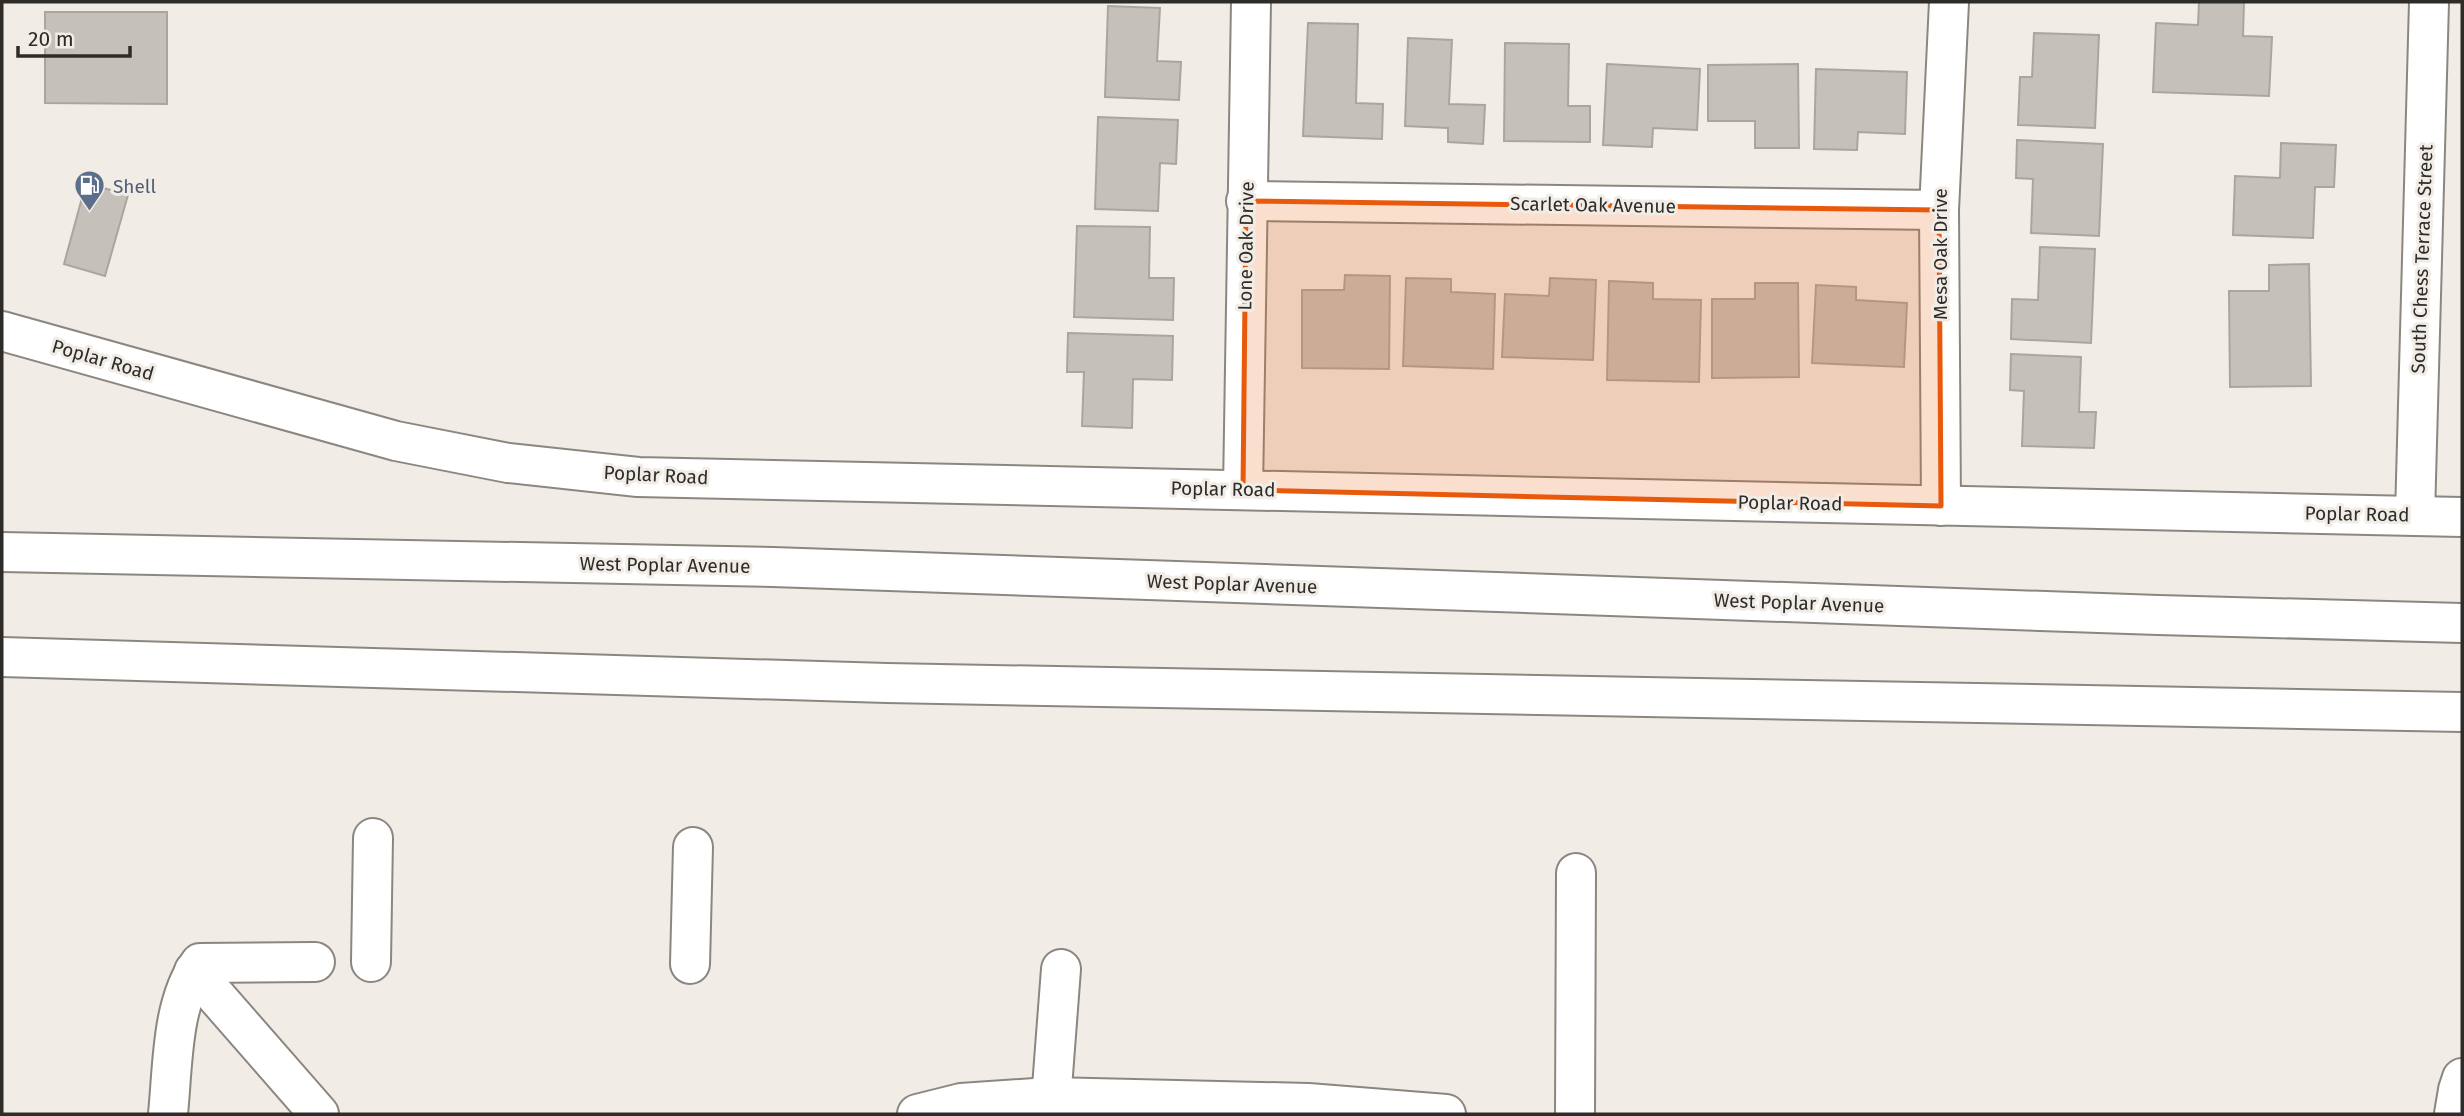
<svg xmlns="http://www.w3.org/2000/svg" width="2464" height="1116" font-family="'Fira Sans',sans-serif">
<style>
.building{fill:#c5c1ba;stroke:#aaa69f;stroke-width:2}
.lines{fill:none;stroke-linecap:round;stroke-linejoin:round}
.minor-casing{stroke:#8b8780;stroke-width:42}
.major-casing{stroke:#8b8780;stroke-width:42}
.minor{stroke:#fff;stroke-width:38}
.major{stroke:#fff;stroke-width:38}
.marked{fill:#e8590c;fill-opacity:0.2;stroke:#e8590c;stroke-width:5;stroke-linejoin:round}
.labels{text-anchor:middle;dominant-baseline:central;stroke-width:6;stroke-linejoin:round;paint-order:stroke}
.service-label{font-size:19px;fill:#4e5e75;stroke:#f1ece5;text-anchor:start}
.street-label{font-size:19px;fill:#2d2c29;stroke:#f1ece5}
</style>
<rect width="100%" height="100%" fill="#f1ece5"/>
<!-- building -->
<g class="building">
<polygon points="2199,2 2244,2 2243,36 2272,37 2269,96 2153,92 2156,23 2198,25"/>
<polygon points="1108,6 1160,8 1157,61 1181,62 1179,100 1105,97"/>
<polygon points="45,12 167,12 167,104 45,103"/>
<polygon points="1308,23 1358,24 1356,103 1383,104 1382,139 1303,136"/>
<polygon points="2034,33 2099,35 2095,128 2018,125 2020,77 2032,77"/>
<polygon points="1408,38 1452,40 1449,104 1485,105 1483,144 1448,142 1448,128 1405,126"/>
<polygon points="1505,43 1569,44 1568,106 1590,106 1590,142 1504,141"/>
<polygon points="1607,64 1700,69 1697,130 1653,128 1652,147 1603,145"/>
<polygon points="1798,64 1799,148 1755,148 1755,121 1708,121 1708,65"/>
<polygon points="1816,69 1907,72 1905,134 1858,132 1857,150 1814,149"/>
<polygon points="1098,117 1178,120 1176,164 1160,163 1158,211 1095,209"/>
<polygon points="2017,140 2103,144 2099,236 2031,233 2033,179 2016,178"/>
<polygon points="2281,143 2336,145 2334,187 2315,187 2313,238 2233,235 2235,176 2280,178"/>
<polygon points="86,183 128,195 105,276 64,264"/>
<polygon points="1077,226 1150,227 1149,278 1174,278 1173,320 1074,317"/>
<polygon points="2040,247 2095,249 2091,343 2011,339 2012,299 2038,300"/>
<polygon points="2309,264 2311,386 2230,387 2229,291 2269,291 2269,265"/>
<polygon points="1345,275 1390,276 1389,369 1302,368 1302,290 1344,290"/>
<polygon points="1406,278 1451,279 1451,292 1495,294 1493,369 1403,366"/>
<polygon points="1550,278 1596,280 1593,360 1502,357 1505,294 1549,296"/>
<polygon points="1609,281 1653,283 1653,299 1701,300 1699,382 1607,380"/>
<polygon points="1755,283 1798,283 1799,377 1712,378 1712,299 1755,299"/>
<polygon points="1816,285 1856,287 1856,300 1907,303 1904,367 1812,363"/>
<polygon points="1068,333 1173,336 1172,380 1133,379 1132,428 1082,426 1084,372 1067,372"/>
<polygon points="2011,354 2081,357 2079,412 2096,412 2094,448 2022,446 2024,391 2010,390"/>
</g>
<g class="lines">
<defs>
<g id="minor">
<polyline points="1246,201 1939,210"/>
<polyline points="2,331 396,441 508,463 638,477 2462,517"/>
<polyline points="1243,490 1251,2"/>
<polyline points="1941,506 1939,210 1949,2"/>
<polyline points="2415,516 2429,2"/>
<polyline points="371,962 373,838"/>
<polyline points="690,964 693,847"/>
<polyline points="194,971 319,1114"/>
<path d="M168,1114C173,1065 171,1004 200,963L315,962"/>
<polyline points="917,1114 961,1103 1050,1097 1308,1103 1446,1114"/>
<polyline points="1050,1114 1061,969"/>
<polyline points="1575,1114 1576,873"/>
<polyline points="2454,1114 2458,1090 2462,1078"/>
</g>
<g id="major">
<polyline points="2,552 773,567 2158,615 2462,623"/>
<polyline points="2,657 887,683 2462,712"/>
</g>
</defs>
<!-- minor casing -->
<use href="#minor" class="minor-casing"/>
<!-- major casing -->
<use href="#major" class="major-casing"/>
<!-- minor -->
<use href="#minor" class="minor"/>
<!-- major -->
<use href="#major" class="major"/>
</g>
<!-- marked area -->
<path class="marked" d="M1246,201L1939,210L1941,506L1243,490Z"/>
<!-- icons -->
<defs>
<symbol id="fuel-pin" viewBox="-11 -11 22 30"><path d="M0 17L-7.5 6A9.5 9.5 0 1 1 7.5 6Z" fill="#5c6f8a" stroke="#f1ece5"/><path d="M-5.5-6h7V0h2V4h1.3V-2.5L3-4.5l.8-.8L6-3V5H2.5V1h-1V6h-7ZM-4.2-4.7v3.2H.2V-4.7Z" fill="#fff"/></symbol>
</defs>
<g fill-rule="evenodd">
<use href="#fuel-pin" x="72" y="168" width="35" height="47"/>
</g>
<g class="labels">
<!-- service labels -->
<g class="service-label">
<text x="113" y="186">Shell</text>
</g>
<!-- street labels -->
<g class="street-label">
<text transform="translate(1593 205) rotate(1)">Scarlet Oak Avenue</text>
<text transform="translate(1246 246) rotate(-89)">Lone Oak Drive</text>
<text transform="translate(1940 254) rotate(-90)">Mesa Oak Drive</text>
<text transform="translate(2422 259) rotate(-88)">South Chess Terrace Street</text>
<text transform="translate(103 360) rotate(16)">Poplar Road</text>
<text transform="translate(656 475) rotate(3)">Poplar Road</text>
<text transform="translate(1223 489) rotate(1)">Poplar Road</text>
<text transform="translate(1790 503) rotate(1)">Poplar Road</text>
<text transform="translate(2357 514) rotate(1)">Poplar Road</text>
<text transform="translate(665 565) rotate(1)">West Poplar Avenue</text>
<text transform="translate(1232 584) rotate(2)">West Poplar Avenue</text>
<text transform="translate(1799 603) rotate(2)">West Poplar Avenue</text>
</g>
</g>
<!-- border -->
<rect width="2464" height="1116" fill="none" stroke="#2d2c29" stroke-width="7"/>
<!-- scale -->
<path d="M18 46v10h112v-10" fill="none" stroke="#2d2c29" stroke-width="3.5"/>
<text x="28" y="46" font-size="21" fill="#2d2c29" stroke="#f1ece5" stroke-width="5" paint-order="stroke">20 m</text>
</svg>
